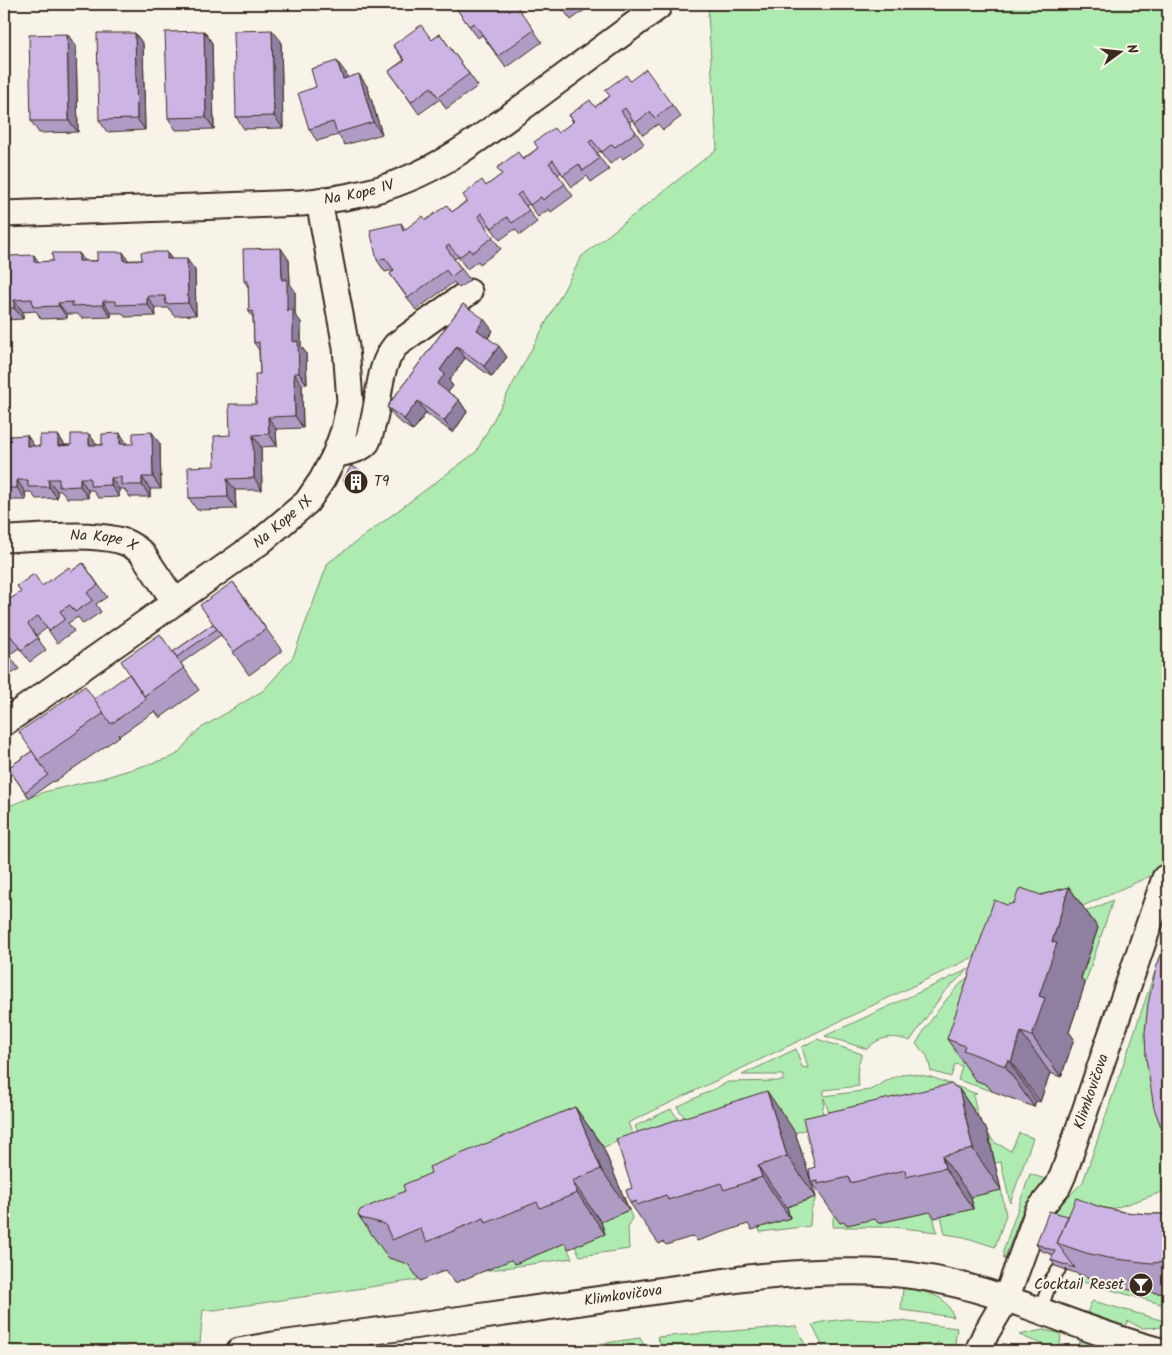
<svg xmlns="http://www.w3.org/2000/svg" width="1172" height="1355" font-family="Kalam,sans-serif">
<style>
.green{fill:#aeebb1;stroke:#748a68}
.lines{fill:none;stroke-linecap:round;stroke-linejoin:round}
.service-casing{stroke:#3b2a1e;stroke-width:16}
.minor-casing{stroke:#3b2a1e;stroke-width:29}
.service{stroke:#f7f3e8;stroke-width:12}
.minor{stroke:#f7f3e8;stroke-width:25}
.wall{fill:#af9cc4;stroke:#3b2a1e}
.shaded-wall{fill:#8f7fa0;stroke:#3b2a1e}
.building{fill:#ccb5e4;stroke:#3b2a1e}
.labels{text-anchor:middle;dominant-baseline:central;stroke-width:4.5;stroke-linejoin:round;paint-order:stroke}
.street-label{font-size:15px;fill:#3b2a1e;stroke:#f7f3e8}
.poi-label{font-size:15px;fill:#3b2a1e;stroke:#f7f3e8;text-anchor:start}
</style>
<rect width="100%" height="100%" fill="#f7f3e8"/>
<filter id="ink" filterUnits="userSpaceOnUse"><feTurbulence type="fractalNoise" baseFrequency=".02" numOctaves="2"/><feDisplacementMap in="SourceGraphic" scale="10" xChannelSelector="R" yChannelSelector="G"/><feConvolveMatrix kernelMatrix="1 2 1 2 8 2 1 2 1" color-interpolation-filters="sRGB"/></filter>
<g filter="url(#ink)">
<!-- green -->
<g class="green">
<polygon points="710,4 1168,4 1168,875 1157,873 1040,925 628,1123 633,1135 458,1208 389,1258 414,1265 418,1274 417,1280 214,1310 203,1310 200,1343 131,1345 100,1351 4,1351 4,808 44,792 103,778 172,757 177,754 198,730 264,690 293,657 328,563 476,452 582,256 717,149 708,15"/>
<path d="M1113,900L1085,984L1080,982L1093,943L975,1080L994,1087L992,1091L958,1080L962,1066L955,1064L951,1077L931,1071L927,1056L916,1044C933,1015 955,985 982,965C1021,936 1069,920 1113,900Z"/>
<polygon points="1168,934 1168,1190 1098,1214 1040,1250 1038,1246 1052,1213 1083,1182"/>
<path d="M969,969L944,992L910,1041C894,1035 879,1036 867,1049L825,1036Z"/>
<path d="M817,1039L862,1054C857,1066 856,1074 859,1086L824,1090V1096L870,1090L892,1078L908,1073L931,1077L977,1094L973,1095L980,1125L843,1156L824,1098L823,1109L822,1110L826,1123L657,1176L635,1126L671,1109L689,1134L749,1108L742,1098L694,1131L677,1107L728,1082L783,1081V1075H742L796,1049L802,1067L808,1068L802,1047Z"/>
<polygon points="1019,1133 1033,1138 1010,1203 1001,1162 995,1163 989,1135 994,1142 1011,1151"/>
<polygon points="1030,1174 1048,1180 1023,1210 1004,1260 1003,1251"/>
<polygon points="1001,1190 1006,1215 995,1247 964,1237 945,1234 941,1216 973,1209 971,1197"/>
<polygon points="816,1197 811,1211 810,1226 760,1232 759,1228 790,1218 787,1207"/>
<polygon points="629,1210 632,1218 628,1228 629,1249 580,1256 575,1246 605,1234 601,1222"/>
<polygon points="932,1211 937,1232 893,1227 833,1227 833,1219 835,1212 846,1222 847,1225 878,1218 879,1223"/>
<polygon points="565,1243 572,1258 484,1271 512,1259 515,1264"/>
<path d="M1079,1274C1109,1285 1137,1292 1168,1294V1306L1083,1282L1079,1280Z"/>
<path d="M903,1288C915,1289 933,1293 943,1300C948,1304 951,1311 954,1317L901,1310Z"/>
<polygon points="1093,1301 1168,1322 1168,1327 1141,1328 1128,1321 1126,1327 1087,1313 1091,1303"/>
<polygon points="846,1319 901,1321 957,1328 954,1351 937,1343 932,1351 825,1351 812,1325 822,1322"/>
<polygon points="796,1326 808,1351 664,1351 657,1337"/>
<polygon points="1043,1330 1059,1333 1061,1337 1059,1351 1019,1335"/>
<polygon points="640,1338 647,1351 550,1351"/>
<polygon points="1080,1341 1111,1351 1076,1351"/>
<polygon points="1003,1343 1025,1351 998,1351"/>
</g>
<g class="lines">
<defs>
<polyline id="service" points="1040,1311 1051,1280 1060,1268"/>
<g id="minor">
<path id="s1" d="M4,214L302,203C337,199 372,194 405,180C449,163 489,131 527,104C571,71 615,39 658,7"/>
<path d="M335,455C344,452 360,451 367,442C370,437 371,429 373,423C380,397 378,366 396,345L469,292"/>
<path id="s2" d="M4,539C39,538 84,532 118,540C128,542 135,547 142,553L175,602"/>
<path id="s3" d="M4,723L260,542L307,502L322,480L335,455L344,430L350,402L346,347L319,201"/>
<path id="s4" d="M239,1351L273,1345L456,1320L748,1278C795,1273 842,1270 888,1273C928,1276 969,1286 1007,1299C1058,1316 1108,1338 1161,1351"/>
<path id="s5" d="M978,1351L986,1333L1006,1299L1038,1211L1058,1186L1063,1175L1165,878"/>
</g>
</defs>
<!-- service casing -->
<use href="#service" class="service-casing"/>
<!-- minor casing -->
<use href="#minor" class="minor-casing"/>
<!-- service -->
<use href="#service" class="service"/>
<!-- minor -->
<use href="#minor" class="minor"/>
</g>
<!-- wall -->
<g class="wall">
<polygon points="453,4 515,4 542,42 506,68 482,35 478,38"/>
<polygon points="559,4 593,4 571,20"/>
<polygon points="204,31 212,43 214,129 176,130 168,118"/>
<polygon points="135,33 143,44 145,130 107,132 99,120"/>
<polygon points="67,34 76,46 78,132 39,133 31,121"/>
<polygon points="440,34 478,86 446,109 440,99 419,114 389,71 404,60 393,45 432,40"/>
<polygon points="281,41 283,128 244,129 236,117"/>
<polygon points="4,44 7,48 8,134 4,134"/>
<polygon points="346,73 347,78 367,86 382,134 345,145 338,135 317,141 309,129 316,87"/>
<polygon points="630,81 672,105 681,117 663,130 658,124 643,135 633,120 629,122 644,144 623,159 621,156 610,164 600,151 597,154 609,170 591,182 587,176 572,187 561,172 558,175 573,196 551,212 549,209 538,217 529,204 526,206 537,222 520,235 515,229 500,240 489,225 486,228 501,249 480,264 478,261 467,269 458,257 454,259 470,280 459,288 454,282 416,310 390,274 393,270 385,272 377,260 401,223 405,229 426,220 452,212 486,186 538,148 573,122 569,115 595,107"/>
<polygon points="167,252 171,259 195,270 196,315 174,316 169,308 155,308 156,316 125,317 122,313 111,313 111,317 81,318 78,314 67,314 67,318 41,319 36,311 23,312 23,319 4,320 4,264 53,261 79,253 85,261 142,260"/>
<polygon points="289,260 290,284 295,291 295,315 301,322 301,346 306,353 307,384 302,385 303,428 276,429 277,446 261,447 262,490 235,490 236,509 197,510 189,498 215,466 230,435 256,404 260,374 259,350 254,343 253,317 249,312 249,288 244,281"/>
<polygon points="463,304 493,331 488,338 507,357 492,377 465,358 449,381 453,386 448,392 459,400 467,412 453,433 426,413 413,431 396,419 387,407"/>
<polygon points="89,434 97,445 160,444 161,489 150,489 150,497 130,497 124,489 119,489 119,497 98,498 93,490 88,490 88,498 67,498 62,491 57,491 57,498 36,499 31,492 25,492 26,500 5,500 4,498 4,447 40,446 58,435 65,445 71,445"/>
<polygon points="365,477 357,491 347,486 343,480"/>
<polygon points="83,563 107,597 96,604 101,612 83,624 78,617 68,623 74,631 57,643 47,628 36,636 46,650 30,662 19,648 9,655 19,669 4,679 4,595 10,599 42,586 72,571"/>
<polygon points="233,582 282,651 249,675 221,635 181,663 180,662 199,690 160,718 155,711 119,736 118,734 120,736 54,782 53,781 29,798 8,768 32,751 94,699 173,652 213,624"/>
<polygon points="1069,887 1098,928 1081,978 1085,984 1069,1032 1074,1039 1061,1077 1050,1073 1040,1102 1036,1101 1034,1107 992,1091 987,1085 975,1080 947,1039 1041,895"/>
<polygon points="959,1089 987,1130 1001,1190 971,1197 973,1209 935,1218 930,1212 878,1223 875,1219 847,1225 845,1222 840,1223 811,1182 815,1167"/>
<polygon points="575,1107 603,1147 629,1210 601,1222 605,1234 569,1249 565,1243 515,1264 511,1260 455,1283 446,1270 420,1281 408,1264 389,1258 387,1256 358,1215 405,1191 431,1173"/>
<polygon points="795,1132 816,1197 787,1207 790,1218 752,1230 748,1224 697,1241 694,1236 666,1245 663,1242 659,1244 630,1203"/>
<polygon points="1100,1207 1124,1212 1149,1214 1168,1214 1168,1294 1130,1290 1108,1284 1055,1266 1051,1260 1053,1255 1040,1250 1036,1244 1068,1216"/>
</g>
<!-- shaded-wall -->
<g class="shaded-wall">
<polygon points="272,30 281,41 283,128 274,116"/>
<polygon points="204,31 212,43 214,129 206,117"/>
<polygon points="135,33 143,44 145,130 137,119"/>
<polygon points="67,34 76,46 78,132 69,121"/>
<polygon points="4,44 7,48 8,134 4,127"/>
<polygon points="337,61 346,73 351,91 343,79"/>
<polygon points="359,74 367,86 382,134 373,122"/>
<polygon points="281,248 289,260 290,284 295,291 295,315 301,322 301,346 306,353 307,384 299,373 293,342 282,280"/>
<polygon points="123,252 131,264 124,261"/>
<polygon points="167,252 175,264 167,259"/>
<polygon points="79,253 87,264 79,261"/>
<polygon points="34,255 42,267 34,262"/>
<polygon points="187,259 195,270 196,315 188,303"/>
<polygon points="147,296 155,308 156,316 147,304"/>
<polygon points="14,300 23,312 23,319 14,308"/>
<polygon points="103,301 111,313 111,317 103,305"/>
<polygon points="58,303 67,314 67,318 59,306"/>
<polygon points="484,319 493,331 485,341 477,330"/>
<polygon points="457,346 465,358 449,381 453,386 445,396 437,384 440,370"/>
<polygon points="499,346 507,357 492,377 484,366"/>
<polygon points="294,373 302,385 303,428 295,416"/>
<polygon points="459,400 467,412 453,433 444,421"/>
<polygon points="418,401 426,413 413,431 404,419"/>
<polygon points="268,417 276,429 277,446 269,434"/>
<polygon points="152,432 160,444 161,489 153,477"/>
<polygon points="120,433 128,445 120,444"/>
<polygon points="89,434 98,446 89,445"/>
<polygon points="27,435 35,447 27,446"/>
<polygon points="58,435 66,447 58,446"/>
<polygon points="253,435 261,447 262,490 254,478"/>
<polygon points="361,471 365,477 357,491 353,485"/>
<polygon points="142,477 150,489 150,497 142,485"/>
<polygon points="80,478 88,490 88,498 80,486"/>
<polygon points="111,478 119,489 119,497 111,485"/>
<polygon points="48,479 57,491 57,498 49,487"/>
<polygon points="227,479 235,490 236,509 228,497"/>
<polygon points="17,480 25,492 26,500 17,488"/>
<polygon points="1069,887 1098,928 1081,978 1085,984 1069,1032 1074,1039 1061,1077 1032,1036 1039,996 1052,942"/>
<polygon points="1021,1032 1050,1073 1040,1102 1011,1062"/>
<polygon points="1008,1060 1036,1101 1034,1107 1005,1066"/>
<polygon points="959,1089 987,1130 1001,1190 973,1149"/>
<polygon points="767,1091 795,1132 816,1197 787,1156"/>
<polygon points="575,1107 603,1147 629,1210 601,1169"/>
<polygon points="942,1156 971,1197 973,1209 945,1168"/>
<polygon points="758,1166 787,1207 790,1218 762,1177"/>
<polygon points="572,1181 601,1222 605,1234 577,1193"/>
</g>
<!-- building -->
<g class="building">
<polygon points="453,4 515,4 534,30 498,56 474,23 469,26"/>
<polygon points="559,4 568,4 562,8"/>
<polygon points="421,25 432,40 440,34 469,74 438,97 431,87 411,102 389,71 405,60 393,45"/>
<polygon points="272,30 274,116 236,117 234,31"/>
<polygon points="204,31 206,117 168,118 165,32"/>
<polygon points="97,33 135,33 137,119 99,120"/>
<polygon points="67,34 69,121 31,121 29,35"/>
<polygon points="337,61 343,79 359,74 373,122 337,133 333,122 309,129 298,93 316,87 311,69"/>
<polygon points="646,69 672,105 655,118 650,112 635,123 625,108 621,111 636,132 615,147 612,144 602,152 592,140 589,142 600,158 583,171 579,164 563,175 553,160 549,163 565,184 543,200 541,197 530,205 521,192 517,195 529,210 512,223 507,217 492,228 481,213 478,216 493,237 472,253 470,249 459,257 449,245 446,247 461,269 451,277 446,270 408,298 390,274 394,270 385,258 377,260 370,230 401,223 403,231 423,216 426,220 447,205 452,212 467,201 463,195 482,180 486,186 502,174 497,168 518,152 523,160 538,148 534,142 554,128 558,133 574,121 569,115 590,100 595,107 610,96 605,90 626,75 630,81"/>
<polygon points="281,248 282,280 287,279 287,311 293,310 293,342 298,341 299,373 294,373 295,416 268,417 269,434 253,435 254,478 227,479 228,497 189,498 188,467 215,466 214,436 230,435 229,404 256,404 255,374 260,374 259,342 254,343 253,311 249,312 248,281 244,281 243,249"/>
<polygon points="97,252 123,252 124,261 142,260 141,252 167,252 167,259 187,259 188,303 166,304 165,296 147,296 147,304 116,305 116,301 103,301 103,305 72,306 72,302 58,303 59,306 33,307 32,299 14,300 14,308 4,308 4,264 8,264 9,256 34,255 34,262 53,261 52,253 79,253 79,261 97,261"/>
<polygon points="463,304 484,319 477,330 499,346 484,366 457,346 440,370 445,374 437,384 459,400 444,421 418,401 404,419 387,407"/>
<polygon points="152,432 153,477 142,477 142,485 121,485 121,477 111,478 111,485 90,486 90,478 80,478 80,486 59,487 59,479 48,479 49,487 28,487 28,480 17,480 17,488 4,488 4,447 9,447 9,436 27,435 27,446 40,446 40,435 58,435 58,446 71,445 71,434 89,434 89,445 102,445 102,434 120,433 120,444 133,444 133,433"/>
<polygon points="351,466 361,471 353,485 343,480"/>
<polygon points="83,563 98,585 87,593 93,600 75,612 70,605 60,611 65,619 49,631 38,616 28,624 38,638 21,650 11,636 4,641 4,595 6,593 10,599 21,592 17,586 34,574 42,586 69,567 72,571"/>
<polygon points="233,582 266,629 233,652 200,605"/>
<polygon points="213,624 217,629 177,657 173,652"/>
<polygon points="160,634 184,668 144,696 121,661"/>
<polygon points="4,648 10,657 4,662"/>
<polygon points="129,674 146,699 111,724 94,699"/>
<polygon points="85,686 104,713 38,760 19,732"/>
<polygon points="32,751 48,775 25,792 8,768"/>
<polygon points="1069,887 1052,942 1057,943 1039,996 1045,998 1032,1036 1021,1032 1011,1062 1008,1060 1005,1066 963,1050 965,1046 947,1039 994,900 1007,905 1014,903 1019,889 1021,888 1041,895"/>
<polygon points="1168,936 1168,1146 1154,1108 1146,1058 1145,1032 1148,1004 1156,968"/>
<polygon points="951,1084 959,1089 973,1149 942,1156 945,1168 906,1177 905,1170 850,1183 849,1177 818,1184 818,1181 811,1182 809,1169 815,1167 803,1118"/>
<polygon points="767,1091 787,1156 758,1166 762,1177 724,1190 721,1183 668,1200 666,1195 637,1205 636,1201 630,1203 626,1190 632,1188 616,1139"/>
<polygon points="575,1107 601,1169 572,1181 577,1193 540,1208 537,1202 486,1223 484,1218 427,1242 420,1228 392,1240 385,1224 361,1218 358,1215 360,1210 405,1191 403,1185 431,1173 429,1167"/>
<polygon points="1076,1198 1100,1207 1124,1212 1149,1214 1168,1214 1168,1262 1151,1263 1108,1258 1086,1253 1057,1243"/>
<polygon points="1049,1211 1068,1216 1057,1243 1075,1268 1051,1260 1055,1251 1036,1244"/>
</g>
</g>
<!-- icons -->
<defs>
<symbol id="building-disc" viewBox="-11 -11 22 22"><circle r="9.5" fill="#3b2a1e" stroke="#f7f3e8"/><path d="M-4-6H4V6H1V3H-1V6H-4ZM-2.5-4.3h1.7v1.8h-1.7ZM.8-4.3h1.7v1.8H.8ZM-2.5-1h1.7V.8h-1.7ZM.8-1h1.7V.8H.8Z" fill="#fff"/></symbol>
<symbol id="bar-disc" viewBox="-11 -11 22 22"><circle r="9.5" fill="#3b2a1e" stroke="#f7f3e8"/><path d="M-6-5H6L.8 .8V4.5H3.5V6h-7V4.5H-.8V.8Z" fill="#fff"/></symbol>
</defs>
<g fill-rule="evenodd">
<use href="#building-disc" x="342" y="468" width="28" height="28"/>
<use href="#bar-disc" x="1127" y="1271" width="28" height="28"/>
</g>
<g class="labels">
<!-- street labels -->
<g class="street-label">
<text stroke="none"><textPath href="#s1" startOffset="356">Na Kope IV</textPath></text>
<text stroke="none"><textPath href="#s3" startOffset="344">Na Kope IX</textPath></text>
<text stroke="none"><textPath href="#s2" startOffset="100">Na Kope X</textPath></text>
<text stroke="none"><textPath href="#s5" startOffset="285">Klimkovičova</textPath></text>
<text stroke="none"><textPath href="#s4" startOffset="388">Klimkovičova</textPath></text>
</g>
<!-- poi labels -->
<g class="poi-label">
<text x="374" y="482">T9</text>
<text x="1124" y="1285" text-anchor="end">Cocktail Reset</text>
</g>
</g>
<!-- margin -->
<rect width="1172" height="1355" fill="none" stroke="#f7f3e8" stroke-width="20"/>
<rect x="10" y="10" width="1152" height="1335" fill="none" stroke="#3b2a1e" stroke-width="2" filter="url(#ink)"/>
<!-- north arrow -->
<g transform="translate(1120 52) rotate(75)" stroke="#f7f3e8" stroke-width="4" paint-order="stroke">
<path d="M0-4L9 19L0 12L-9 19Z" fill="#3b2a1e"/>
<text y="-8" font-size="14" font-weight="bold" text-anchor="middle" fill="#3b2a1e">N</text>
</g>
</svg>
